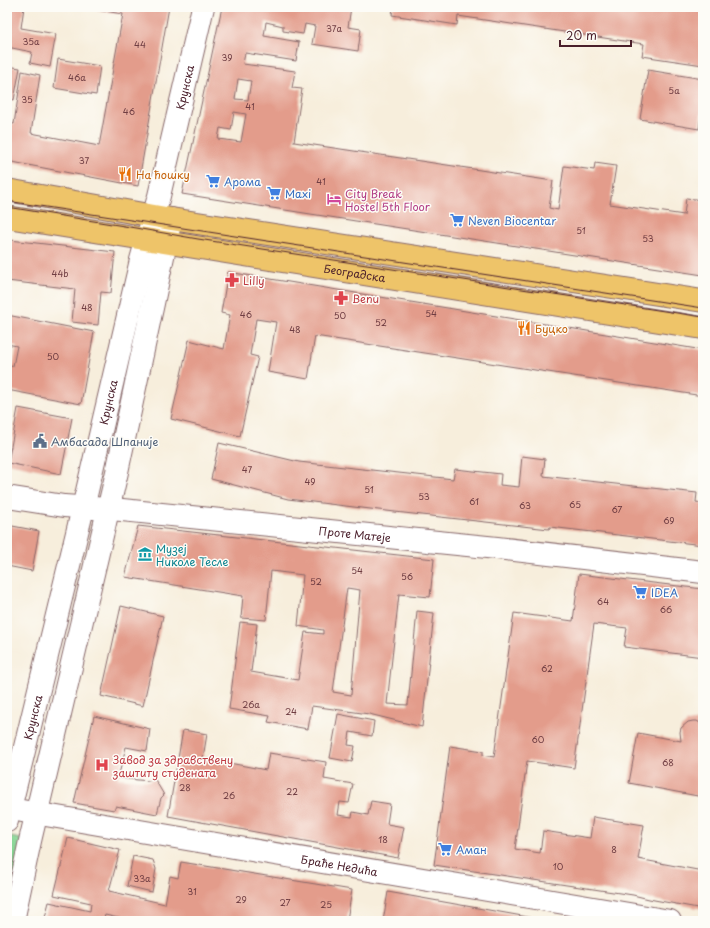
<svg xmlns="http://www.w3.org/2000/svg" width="710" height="928" font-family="'Playpen Sans',sans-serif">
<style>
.green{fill:#86d594;stroke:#687a60}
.building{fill:#e39c8b;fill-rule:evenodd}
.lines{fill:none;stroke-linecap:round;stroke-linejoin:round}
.minor-casing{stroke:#876769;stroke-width:24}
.major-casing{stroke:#876769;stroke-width:24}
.minor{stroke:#fff;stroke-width:22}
.major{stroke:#eec469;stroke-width:22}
.tram{stroke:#4a1f2b;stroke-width:1}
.labels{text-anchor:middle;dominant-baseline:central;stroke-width:3;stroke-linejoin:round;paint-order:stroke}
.number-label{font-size:9px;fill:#703e43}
.street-label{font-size:11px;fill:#4a1f2b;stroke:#fdfcf7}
.food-label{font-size:11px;fill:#c56008;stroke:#fdfcf7;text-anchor:start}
.shop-label{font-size:11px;fill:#366cbe;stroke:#fdfcf7;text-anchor:start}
.hotel-label{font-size:11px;fill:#b23c85;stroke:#fdfcf7;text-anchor:start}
.health-label{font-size:11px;fill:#be3a42;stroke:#fdfcf7;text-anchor:start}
.service-label{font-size:11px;fill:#4e5e75;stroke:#fdfcf7;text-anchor:start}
.culture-label{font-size:11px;fill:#0d838f;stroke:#fdfcf7;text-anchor:start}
</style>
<rect width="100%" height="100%" fill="#fdfcf7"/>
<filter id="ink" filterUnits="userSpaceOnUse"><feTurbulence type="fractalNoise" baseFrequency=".025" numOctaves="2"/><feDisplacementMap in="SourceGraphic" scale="8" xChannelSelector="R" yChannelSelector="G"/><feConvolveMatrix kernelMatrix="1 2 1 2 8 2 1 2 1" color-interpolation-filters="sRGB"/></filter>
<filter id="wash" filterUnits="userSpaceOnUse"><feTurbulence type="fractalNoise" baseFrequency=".012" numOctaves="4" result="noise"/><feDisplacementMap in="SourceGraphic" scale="16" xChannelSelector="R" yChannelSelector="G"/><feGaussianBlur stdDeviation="0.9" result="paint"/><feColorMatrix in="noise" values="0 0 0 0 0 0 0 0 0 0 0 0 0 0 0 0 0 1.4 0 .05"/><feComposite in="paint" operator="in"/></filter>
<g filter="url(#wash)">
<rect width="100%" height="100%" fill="#f7eedc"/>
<!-- green -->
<polygon class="green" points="7,836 30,841 7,921"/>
<g id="blocks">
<!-- building -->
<g class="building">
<polygon points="7,7 24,7 21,28 56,34 50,67 30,63 32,52 7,47"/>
<polygon points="98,7 169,7 138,186 7,161 7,123 14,124 22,71 40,75 31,133 99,146 123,14 97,10"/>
<path d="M222,7H351L348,27L361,29L358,51L312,44L315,26L305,24L303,34L283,31V26L266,22L264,36L299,42L296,61L245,53L243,64L295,71L292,88L302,89L294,142L553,181L549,208L558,210L564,166L594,170L595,163L616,166L610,204L684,215L686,198L703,200V275L182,194ZM238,79L251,81L248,100L235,99ZM234,112L246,114L241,142L218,139L220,128L231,130Z"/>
<polygon points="393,7 703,7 703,65 642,56 644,44 458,16 457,25 392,15"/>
<polygon points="58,59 100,66 96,95 54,88"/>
<polygon points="7,66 20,68 14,100 7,98"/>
<polygon points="648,70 703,79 703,102 699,129 640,119"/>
<polygon points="10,240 115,252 111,293 101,292 98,325 72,322 75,289 7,281 7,264"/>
<polygon points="228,272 703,350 703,396 315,336 308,379 268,372 276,322 256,319 250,355 258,357 240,436 171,419 189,340 224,349 230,315 221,313"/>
<polygon points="7,315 94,332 81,404 7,390 7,367 13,366 17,346 7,344"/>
<polygon points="18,408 72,418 61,474 8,463"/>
<polygon points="219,443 299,462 453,479 455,469 501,474 500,485 519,487 522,456 545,459 543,476 697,493 696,502 703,503 703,545 550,527 549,529 395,512 288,499 211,479"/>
<polygon points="7,525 39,531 32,571 7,566"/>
<path d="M138,526L434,559L430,597L399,594L387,704L408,705L417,611L434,613L422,727L369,714L312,706L308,729L268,722L270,716L229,709L240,622L257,624L251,672L298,680L305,632L323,634V630L298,626L303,575L271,571L266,620L241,618L243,596L125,577ZM347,588L360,590L351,695L333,692Z"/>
<polygon points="579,574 703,589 703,657 624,647 627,628 594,624 574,768 527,761 515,849 540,853 543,831 590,838 593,817 644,825 638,859 703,871 703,909 649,899 633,895 434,865 450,746 483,751 483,755 494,757 514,613 573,621"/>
<polygon points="121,606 163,616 143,706 101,696"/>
<polygon points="338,714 374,721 372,736 350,732 348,745 355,746 352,762 330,758"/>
<polygon points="94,716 150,729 147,751 126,747 118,778 149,781 154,778 164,795 161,798 157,814 116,806 114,810 74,803"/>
<polygon points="693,721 697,721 703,725 703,797 629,783 638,733 681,741 680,732 681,728 688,722"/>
<polygon points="183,730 207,734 203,758 266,770 269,753 326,762 324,779 353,784 349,803 340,802 338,815 352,817 353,812 368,815 371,801 390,804 387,824 404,827 398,858 168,816"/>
<polygon points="68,838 120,850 109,891 165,904 170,876 178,878 181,862 352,890 347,920 334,918 333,921 132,921 105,915 103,921 44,921 49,902 90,911 91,903 54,895"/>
<polygon points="133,856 153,860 156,869 152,892 127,886"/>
<polygon points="388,892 539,919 543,921 383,921"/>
</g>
</g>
</g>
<g filter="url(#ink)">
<use href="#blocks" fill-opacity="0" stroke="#876769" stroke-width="1"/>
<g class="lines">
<defs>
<g id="minor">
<path id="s1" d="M7,497L64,506L122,510L497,548L703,572"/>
<path id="s2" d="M22,811L670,921"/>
<path id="s3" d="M7,821L83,508L141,260L159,196L203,7"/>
<polyline points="13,921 30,841 117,472 171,219"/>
</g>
<g id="major">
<polyline points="7,190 171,219 703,301"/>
<path id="s4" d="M7,217L703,328"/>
</g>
</defs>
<!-- minor casing -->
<use href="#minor" class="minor-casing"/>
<!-- major casing -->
<use href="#major" class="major-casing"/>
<!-- minor -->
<use href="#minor" class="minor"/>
<!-- major -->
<use href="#major" class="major"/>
<!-- tram -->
<g class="tram">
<polyline points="7,201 703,308"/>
<polyline points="7,207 124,226 198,239 703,317"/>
</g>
</g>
</g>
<!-- icons -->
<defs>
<symbol id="restaurant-bare" viewBox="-9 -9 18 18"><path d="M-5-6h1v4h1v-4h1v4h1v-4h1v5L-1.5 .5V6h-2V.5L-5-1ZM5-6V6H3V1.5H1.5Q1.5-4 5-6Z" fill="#e8710a" stroke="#fdfcf7" stroke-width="2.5" paint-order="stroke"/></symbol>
<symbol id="supermarket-bare" viewBox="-9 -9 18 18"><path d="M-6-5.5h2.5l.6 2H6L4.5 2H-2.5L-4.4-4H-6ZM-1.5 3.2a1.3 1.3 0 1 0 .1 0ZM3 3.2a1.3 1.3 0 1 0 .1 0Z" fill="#3f7fe0" stroke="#fdfcf7" stroke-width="2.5" paint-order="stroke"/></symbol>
<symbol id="hotel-bare" viewBox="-9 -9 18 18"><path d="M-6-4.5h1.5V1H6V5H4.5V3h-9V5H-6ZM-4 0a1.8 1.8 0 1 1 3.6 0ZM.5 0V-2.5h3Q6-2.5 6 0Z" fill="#d1479c" stroke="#fdfcf7" stroke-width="2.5" paint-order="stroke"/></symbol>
<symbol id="pharmacy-bare" viewBox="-9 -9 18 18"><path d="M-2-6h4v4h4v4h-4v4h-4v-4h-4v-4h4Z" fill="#e0444e" stroke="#fdfcf7" stroke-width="2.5" paint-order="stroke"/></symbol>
<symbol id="civic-bare" viewBox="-9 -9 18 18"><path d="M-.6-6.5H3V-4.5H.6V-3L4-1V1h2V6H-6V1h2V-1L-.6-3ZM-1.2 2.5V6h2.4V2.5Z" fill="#5c6f8a" stroke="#fdfcf7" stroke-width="2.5" paint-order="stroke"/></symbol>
<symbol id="museum-bare" viewBox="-9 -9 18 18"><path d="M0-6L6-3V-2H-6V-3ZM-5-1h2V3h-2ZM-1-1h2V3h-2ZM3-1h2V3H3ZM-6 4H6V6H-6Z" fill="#0f9aa8" stroke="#fdfcf7" stroke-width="2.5" paint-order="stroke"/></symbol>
<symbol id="hospital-bare" viewBox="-9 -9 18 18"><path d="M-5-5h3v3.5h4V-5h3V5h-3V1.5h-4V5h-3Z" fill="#e0444e" stroke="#fdfcf7" stroke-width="2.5" paint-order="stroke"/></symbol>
</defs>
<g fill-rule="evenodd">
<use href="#restaurant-bare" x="115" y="164" width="20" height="20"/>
<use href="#supermarket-bare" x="203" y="171" width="20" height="20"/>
<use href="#supermarket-bare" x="264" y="183" width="20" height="20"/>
<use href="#hotel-bare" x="324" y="189" width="20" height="20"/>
<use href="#supermarket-bare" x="447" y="210" width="20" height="20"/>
<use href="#pharmacy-bare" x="222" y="270" width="20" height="20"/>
<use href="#pharmacy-bare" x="331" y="288" width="20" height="20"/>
<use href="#restaurant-bare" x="514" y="318" width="20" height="20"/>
<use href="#civic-bare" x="30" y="431" width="20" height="20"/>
<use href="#museum-bare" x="135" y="544" width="20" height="20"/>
<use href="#supermarket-bare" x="630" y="582" width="20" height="20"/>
<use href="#hospital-bare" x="92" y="755" width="20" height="20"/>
<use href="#supermarket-bare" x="435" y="839" width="20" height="20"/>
</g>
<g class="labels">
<!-- number labels -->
<g class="number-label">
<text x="334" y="28">37a</text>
<text x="31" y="41">35a</text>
<text x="140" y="44">44</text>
<text x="227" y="57">39</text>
<text x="77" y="77">46a</text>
<text x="674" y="90">5a</text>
<text x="27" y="99">35</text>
<text x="250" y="106">41</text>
<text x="129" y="111">46</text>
<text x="84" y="160">37</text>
<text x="321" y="181">41</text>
<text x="581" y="230">51</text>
<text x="648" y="238">53</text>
<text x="60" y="273">44b</text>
<text x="87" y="307">48</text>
<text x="431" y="313">54</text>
<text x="246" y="314">46</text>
<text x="340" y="315">50</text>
<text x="381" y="322">52</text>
<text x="295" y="329">48</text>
<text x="53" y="356">50</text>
<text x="247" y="469">47</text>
<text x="310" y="481">49</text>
<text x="369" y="489">51</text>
<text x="424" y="496">53</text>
<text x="474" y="501">61</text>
<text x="575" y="504">65</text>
<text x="525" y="505">63</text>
<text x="617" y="509">67</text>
<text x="669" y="520">69</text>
<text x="357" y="570">54</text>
<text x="407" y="576">56</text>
<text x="316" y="581">52</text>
<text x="603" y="601">64</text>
<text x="666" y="609">66</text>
<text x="547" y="668">62</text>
<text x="251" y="704">26a</text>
<text x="291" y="711">24</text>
<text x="538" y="739">60</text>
<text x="668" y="762">68</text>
<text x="185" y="787">28</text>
<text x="292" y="791">22</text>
<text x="229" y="795">26</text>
<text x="383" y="839">18</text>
<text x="614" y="849">8</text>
<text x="558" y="866">10</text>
<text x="142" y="878">33a</text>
<text x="192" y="891">31</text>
<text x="241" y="899">29</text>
<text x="285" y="902">27</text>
<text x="326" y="904">25</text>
</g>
<!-- street labels -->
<g class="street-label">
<text stroke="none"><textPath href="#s3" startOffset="755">Крунска</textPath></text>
<text stroke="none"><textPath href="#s4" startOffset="352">Београдска</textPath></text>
<text stroke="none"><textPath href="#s3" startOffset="431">Крунска</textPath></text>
<text stroke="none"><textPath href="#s1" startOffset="350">Проте Матеје</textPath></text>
<text stroke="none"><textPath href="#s3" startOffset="107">Крунска</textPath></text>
<text stroke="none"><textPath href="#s2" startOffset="322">Браће Недића</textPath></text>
</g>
<!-- food labels -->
<g class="food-label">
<text x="136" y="174">На ћошку</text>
<text x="535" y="328">Буцко</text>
</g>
<!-- shop labels -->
<g class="shop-label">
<text x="224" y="181">Арома</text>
<text x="285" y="193">Maxi</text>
<text x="468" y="220">Neven Biocentar</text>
<text x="651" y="592">IDEA</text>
<text x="456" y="849">Аман</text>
</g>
<!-- hotel labels -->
<g class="hotel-label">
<text x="345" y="193">City Break<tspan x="345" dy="13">Hostel 5th Floor</tspan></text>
</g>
<!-- health labels -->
<g class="health-label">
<text x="243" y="280">Lilly</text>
<text x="352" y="298">Benu</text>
<text x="113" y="759">Завод за здравствену<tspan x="113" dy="13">заштиту студената</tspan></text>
</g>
<!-- service labels -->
<g class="service-label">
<text x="51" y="441">Амбасада Шпаније</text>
</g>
<!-- culture labels -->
<g class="culture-label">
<text x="156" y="548">Музеј<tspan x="156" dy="13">Николе Тесле</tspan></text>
</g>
</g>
<!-- margin -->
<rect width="710" height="928" fill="none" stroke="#fdfcf7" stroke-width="24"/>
<!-- scale -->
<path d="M560 40v6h71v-6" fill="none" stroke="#4a1f2b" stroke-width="2"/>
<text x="566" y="40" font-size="12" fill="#4a1f2b" stroke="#fdfcf7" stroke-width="3" paint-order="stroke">20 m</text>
</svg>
